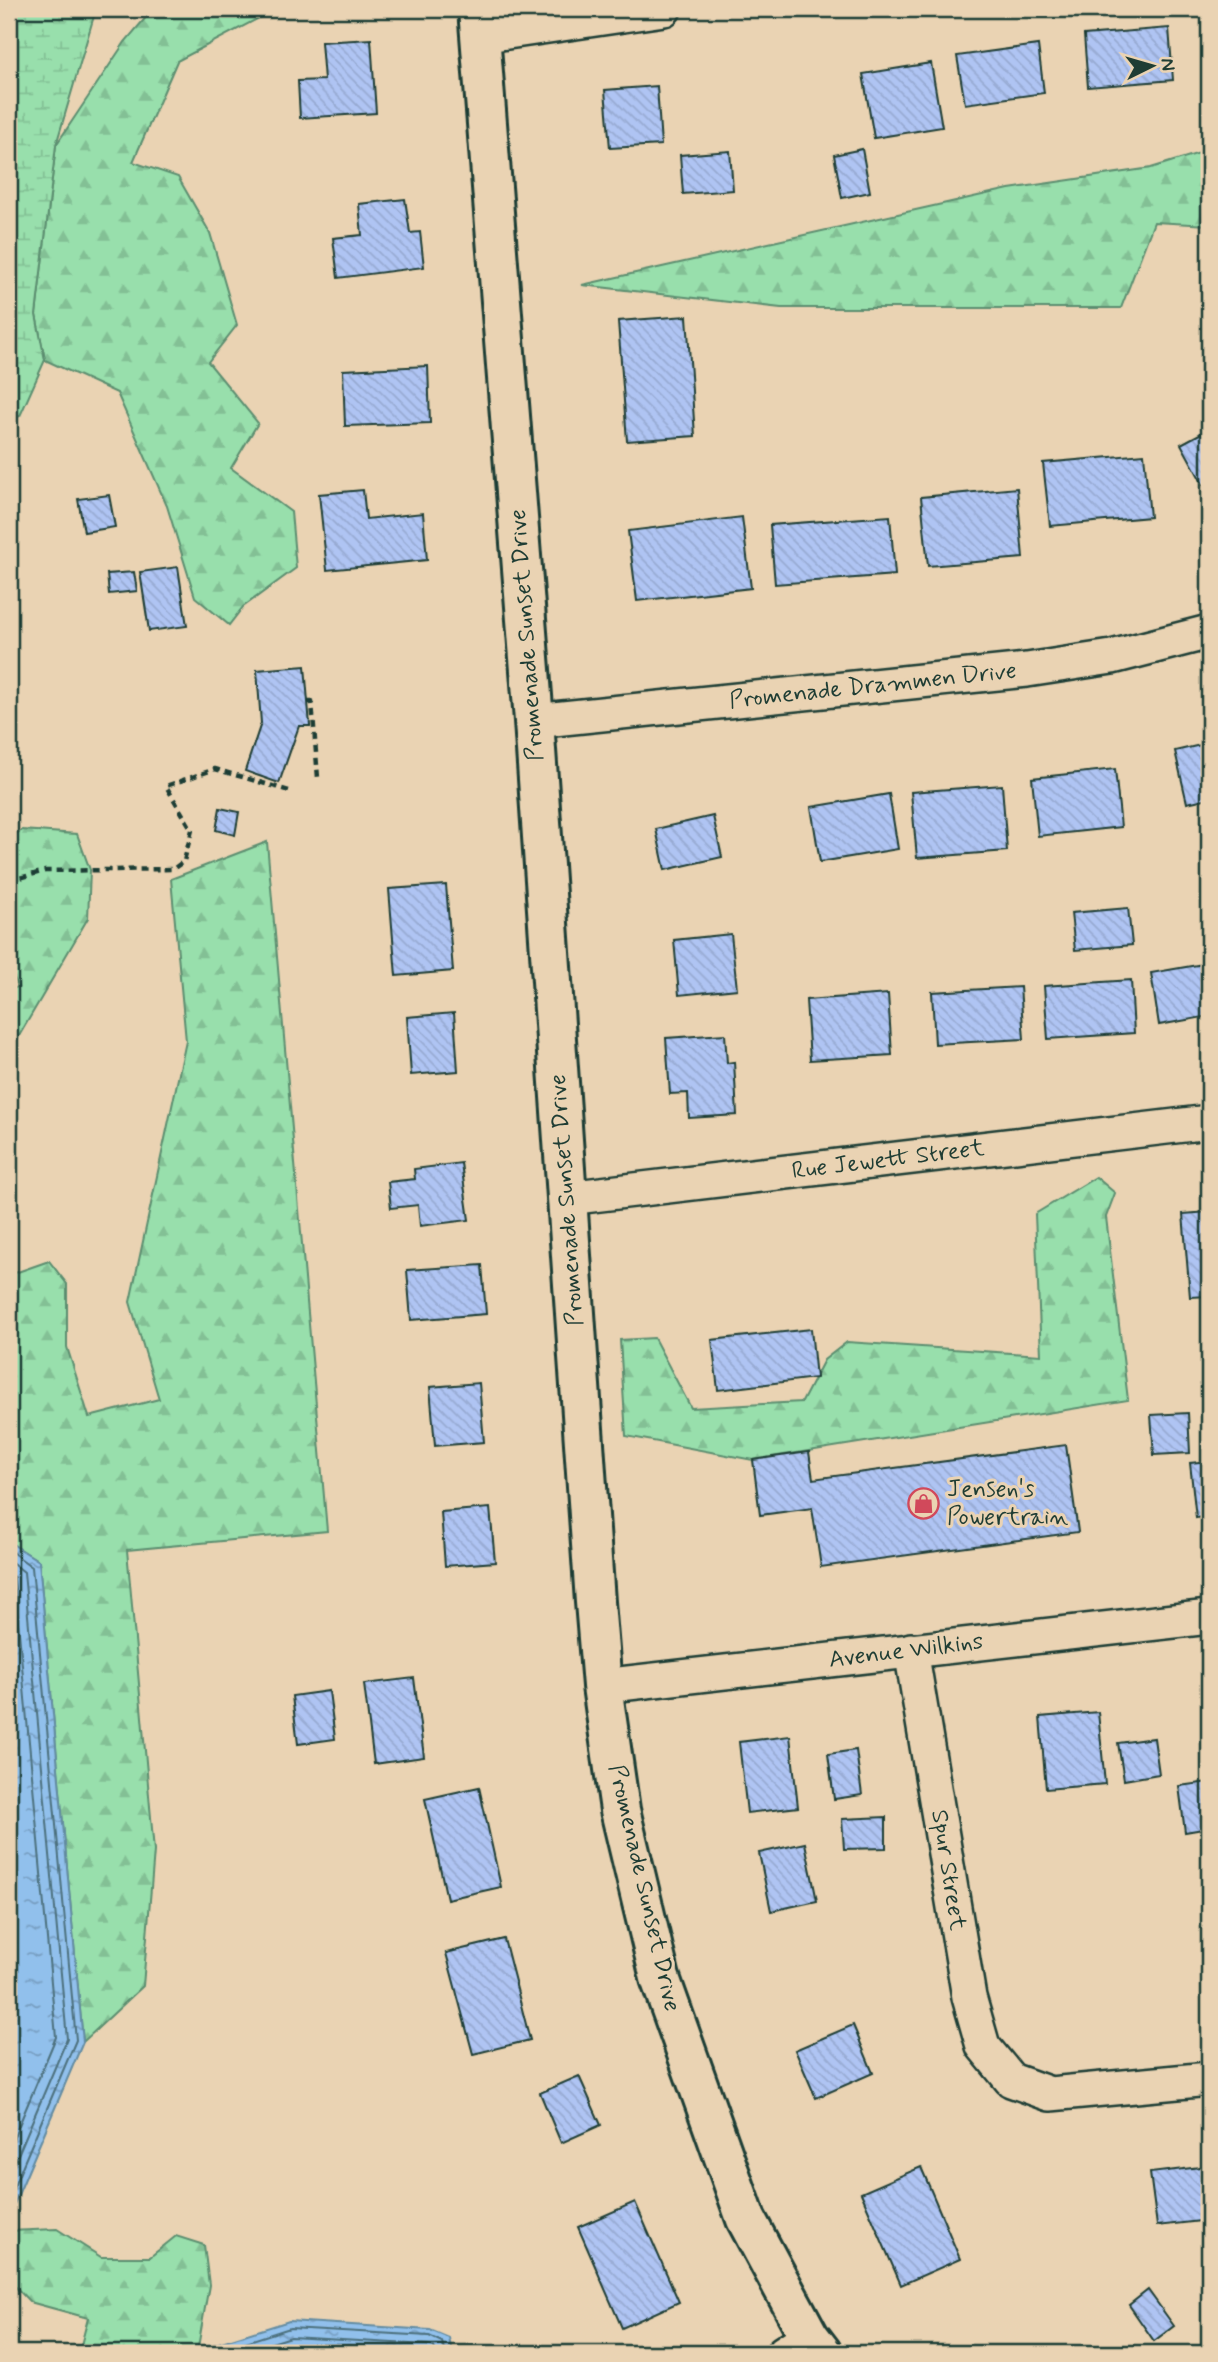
<svg xmlns="http://www.w3.org/2000/svg" width="1218" height="2362" font-family="Mynerve,sans-serif">
<style>
.forest{fill:url(#forest-firs);stroke:#5c8e70;stroke-width:2}
.wetland{fill:url(#wetland-marsh);stroke:#5c8e70;stroke-width:2}
.water{fill:url(#water-ripples);stroke:#638ca2;stroke-width:2}
.lines{fill:none;stroke-linecap:round;stroke-linejoin:round}
.shore{stroke:#4d717e;stroke-width:2}
.building{fill:url(#building-back-hatch);stroke:#1f3d34;stroke-width:2}
.minor-casing{stroke:#1f3d34;stroke-width:38}
.tertiary-casing{stroke:#1f3d34;stroke-width:44}
.path{stroke:#1f3d34;stroke-width:4.5;stroke-dasharray:7 5;stroke-linecap:butt}
.minor{stroke:#ead3b3;stroke-width:33}
.tertiary{stroke:#ead3b3;stroke-width:38}
.labels{text-anchor:middle;dominant-baseline:central;stroke-width:6;stroke-linejoin:round;paint-order:stroke}
.street-label{font-size:24px;fill:#1f3d34;stroke:#ead3b3}
.poi-label{font-size:24px;fill:#1f3d34;stroke:#ead3b3;text-anchor:start}
</style>
<defs>
<pattern id="forest-firs" width="22" height="20" patternUnits="userSpaceOnUse" patternTransform="scale(1.75)"><rect width="22" height="20" fill="#98dfac"/><path d="M5 1l3.5 6h-7zM16 11l3.5 6h-7z" fill="#83c095"/></pattern>
<pattern id="wetland-marsh" width="20" height="14" patternUnits="userSpaceOnUse" patternTransform="scale(1.75)"><rect width="20" height="14" fill="#98dfac"/><path d="M1 5h8M5 5V1M11 12h8M15 12V8" fill="none" stroke="#83c095"/></pattern>
<pattern id="water-ripples" width="26" height="14" patternUnits="userSpaceOnUse" patternTransform="scale(1.75)"><rect width="26" height="14" fill="#91c0ec"/><path d="M2 4q2-2 4 0t4 0M15 11q2-2 4 0t4 0" fill="none" stroke="#769dc0"/></pattern>
<pattern id="building-back-hatch" width="6" height="6" patternUnits="userSpaceOnUse" patternTransform="scale(1.75)"><rect width="6" height="6" fill="#afc4f3"/><path d="M-1 5l2 2M0 0l6 6M5-1l2 2" fill="none" stroke="#96a9d1"/></pattern>
</defs>
<rect width="100%" height="100%" fill="#ead3b3"/>
<filter id="ink" filterUnits="userSpaceOnUse"><feTurbulence type="fractalNoise" baseFrequency=".0143" numOctaves="2"/><feDisplacementMap in="SourceGraphic" scale="14" xChannelSelector="R" yChannelSelector="G"/><feConvolveMatrix kernelMatrix="1 2 1 2 8 2 1 2 1" color-interpolation-filters="sRGB"/></filter>
<g filter="url(#ink)">
<!-- forest -->
<g class="forest">
<polygon points="153,9 291,9 276,9 177,61 133,162 178,177 210,233 237,325 208,362 258,423 231,468 291,512 296,568 243,607 229,625 195,597 167,506 117,393 45,360 36,315 56,145 125,42"/>
<polygon points="1209,150 1209,225 1154,222 1121,308 781,308 582,285 1009,189 1151,168"/>
<polygon points="22,830 77,834 90,870 88,918 9,1053 9,990 18,987 9,965 9,839"/>
<polygon points="267,842 327,1531 127,1550 154,1851 143,1986 83,2042 39,1561 9,1542 9,1275 49,1261 67,1284 67,1347 89,1417 159,1399 130,1302 186,1041 171,879"/>
<polygon points="1096,1177 1115,1193 1106,1217 1128,1400 753,1460 626,1436 620,1340 654,1338 691,1408 802,1402 824,1360 847,1342 1041,1355 1035,1214"/>
<polygon points="57,2229 101,2257 150,2257 176,2236 204,2245 209,2285 197,2353 79,2353 88,2318 30,2302 9,2280 9,2231"/>
</g>
<!-- wetland -->
<polygon class="wetland" points="9,9 96,9 56,145 36,315 45,360 20,416 9,420"/>
<!-- water -->
<g class="water">
<polygon points="9,1542 39,1561 83,2042 9,2216"/>
<polygon points="289,2321 430,2330 449,2338 452,2353 199,2353 209,2346"/>
</g>
<g class="lines">
<!-- shore -->
<g class="shore">
<polyline points="9,1550 32,1567 76,2040 9,2198"/>
<polyline points="9,1560 24,1572 67,2039 9,2176"/>
<polyline points="9,1573 14,1578 56,2037 9,2149"/>
<polyline points="211,2353 290,2328 429,2336 442,2342 445,2353"/>
<polyline points="240,2353 291,2337 427,2345 434,2347 436,2353"/>
<polyline points="271,2353 293,2348 378,2353"/>
</g>
</g>
<!-- building -->
<g class="building">
<polygon points="1169,28 1173,80 1088,87 1084,35"/>
<polygon points="371,39 376,113 300,118 298,81 324,80 321,42"/>
<polygon points="1038,45 1044,93 965,104 957,56"/>
<polygon points="931,63 942,127 874,138 863,74"/>
<polygon points="657,86 661,145 610,148 605,90"/>
<polygon points="862,149 870,192 842,198 834,155"/>
<polygon points="730,151 733,190 683,194 680,155"/>
<polygon points="405,199 410,233 420,232 424,267 338,278 333,238 362,235 359,204"/>
<polygon points="687,316 695,436 627,441 618,321"/>
<polygon points="428,366 430,423 345,426 343,370"/>
<polygon points="1209,429 1209,495 1181,444"/>
<polygon points="1144,454 1150,517 1050,526 1043,463"/>
<polygon points="1017,488 1023,558 928,566 921,497"/>
<polygon points="363,490 366,519 423,513 427,560 327,570 319,494"/>
<polygon points="109,495 115,527 84,532 78,499"/>
<polygon points="890,516 895,575 775,584 770,525"/>
<polygon points="742,517 751,588 637,601 628,531"/>
<polygon points="178,567 187,626 149,631 140,572"/>
<polygon points="134,572 137,591 109,594 107,574"/>
<polygon points="305,666 310,726 299,726 279,783 245,771 261,723 257,670"/>
<polygon points="1209,743 1209,798 1187,803 1175,751"/>
<polygon points="1115,769 1121,827 1038,836 1032,778"/>
<polygon points="1002,785 1007,851 917,858 911,792"/>
<polygon points="889,794 898,849 820,862 811,807"/>
<polygon points="220,808 239,812 235,835 216,830"/>
<polygon points="713,816 722,857 665,870 656,829"/>
<polygon points="446,885 453,971 396,976 389,889"/>
<polygon points="1128,908 1132,945 1075,950 1071,913"/>
<polygon points="731,934 737,989 679,995 674,940"/>
<polygon points="1209,963 1209,1016 1159,1025 1151,973"/>
<polygon points="1131,980 1134,1033 1048,1039 1044,986"/>
<polygon points="1020,987 1024,1039 935,1044 932,992"/>
<polygon points="888,994 892,1055 810,1060 806,1000"/>
<polygon points="454,1013 458,1071 411,1075 407,1017"/>
<polygon points="725,1034 727,1063 734,1062 737,1115 689,1118 688,1093 670,1094 666,1038"/>
<polygon points="461,1163 469,1220 420,1226 418,1205 391,1208 388,1182 415,1179 414,1169"/>
<polygon points="1209,1212 1209,1296 1190,1297 1183,1214"/>
<polygon points="482,1265 486,1314 411,1320 407,1270"/>
<polygon points="811,1329 816,1378 718,1390 712,1340"/>
<polygon points="479,1383 484,1442 435,1446 430,1387"/>
<polygon points="1188,1413 1190,1453 1154,1455 1151,1415"/>
<polygon points="1066,1445 1078,1532 821,1567 812,1508 760,1515 753,1460 809,1452 813,1479"/>
<polygon points="1209,1461 1209,1516 1196,1518 1190,1463"/>
<polygon points="490,1508 495,1562 445,1566 441,1512"/>
<polygon points="414,1678 424,1757 374,1764 364,1684"/>
<polygon points="329,1691 335,1739 298,1744 292,1696"/>
<polygon points="1098,1712 1105,1784 1046,1789 1040,1717"/>
<polygon points="790,1736 798,1807 747,1813 739,1742"/>
<polygon points="1154,1738 1159,1774 1124,1780 1118,1743"/>
<polygon points="856,1750 862,1795 834,1799 828,1754"/>
<polygon points="1209,1782 1209,1828 1185,1832 1179,1786"/>
<polygon points="479,1787 501,1887 447,1899 425,1799"/>
<polygon points="886,1817 886,1848 844,1849 842,1819"/>
<polygon points="805,1843 817,1901 771,1911 759,1853"/>
<polygon points="504,1939 530,2040 473,2054 446,1953"/>
<polygon points="853,2025 873,2073 816,2098 795,2050"/>
<polygon points="579,2076 601,2125 561,2143 540,2093"/>
<polygon points="1209,2166 1209,2220 1157,2226 1150,2173"/>
<polygon points="921,2167 960,2259 901,2285 861,2193"/>
<polygon points="635,2202 679,2302 622,2328 578,2227"/>
<polygon points="1148,2290 1174,2326 1154,2341 1129,2305"/>
</g>
<g class="lines">
<defs>
<g id="minor">
<polyline points="480,36 664,9"/>
<polyline points="534,721 1027,670 1112,657 1209,632"/>
<polyline points="567,1198 1209,1122"/>
<polyline points="911,1650 969,1997 983,2046 1011,2080 1050,2094 1209,2079"/>
<polyline points="602,1686 1209,1617"/>
<polyline points="783,2353 809,2336"/>
</g>
<polyline id="tertiary" points="478,9 534,721 595,1602 602,1686 620,1810 660,1978 746,2219 809,2336 822,2353"/>
</defs>
<!-- minor casing -->
<use href="#minor" class="minor-casing"/>
<!-- tertiary casing -->
<use href="#tertiary" class="tertiary-casing"/>
<!-- path -->
<g class="path">
<polyline points="308,702 312,702 318,778"/>
<polyline points="9,881 45,871 173,869 184,861 192,830 166,786 215,769 293,792"/>
</g>
<!-- minor -->
<use href="#minor" class="minor"/>
<!-- tertiary -->
<use href="#tertiary" class="tertiary"/>
</g>
</g>
<!-- icons -->
<defs>
<symbol id="shop-ring" viewBox="-11 -11 22 22"><circle r="9.5" fill="#ead3b3" stroke="#d1495b" stroke-width="1.5"/><path d="M-5-2.5h2.3a2.7 3.5 0 0 1 5.4 0H5L5.5 6h-11ZM-1.5-2.5h3a1.5 2.3 0 0 0-3 0Z" fill="#d1495b"/></symbol>
</defs>
<g fill-rule="evenodd">
<use href="#shop-ring" x="906" y="1486" width="35" height="35"/>
</g>
<g class="labels">
<!-- street labels -->
<g class="street-label">
<text transform="translate(527 635) rotate(-94)">Promenade Sunset Drive</text>
<text transform="translate(873 686) rotate(-6)">Promenade Drammen Drive</text>
<text transform="translate(888 1160) rotate(-7)">Rue Jewett Street</text>
<text transform="translate(567 1200) rotate(-94)">Promenade Sunset Drive</text>
<text transform="translate(906 1651) rotate(-7)">Avenue Wilkins</text>
<text transform="translate(948 1870) rotate(81)">Spur Street</text>
<text transform="translate(644 1888) rotate(77)">Promenade Sunset Drive</text>
</g>
<!-- poi labels -->
<g class="poi-label">
<text x="947" y="1489">Jensen's<tspan x="947" dy="28">Powertrain</tspan></text>
</g>
</g>
<!-- margin -->
<rect width="1218" height="2362" fill="none" stroke="#ead3b3" stroke-width="35"/>
<rect x="18" y="18" width="1183" height="2327" fill="none" stroke="#1f3d34" stroke-width="2.5" filter="url(#ink)"/>
<!-- north arrow -->
<g transform="translate(1152 66) rotate(85)" stroke="#ead3b3" stroke-width="5" paint-order="stroke">
<path d="M0-5L12 26L0 18L-12 26Z" fill="#1f3d34"/>
<text y="-10" font-size="19" font-weight="bold" text-anchor="middle" fill="#1f3d34">N</text>
</g>
</svg>
